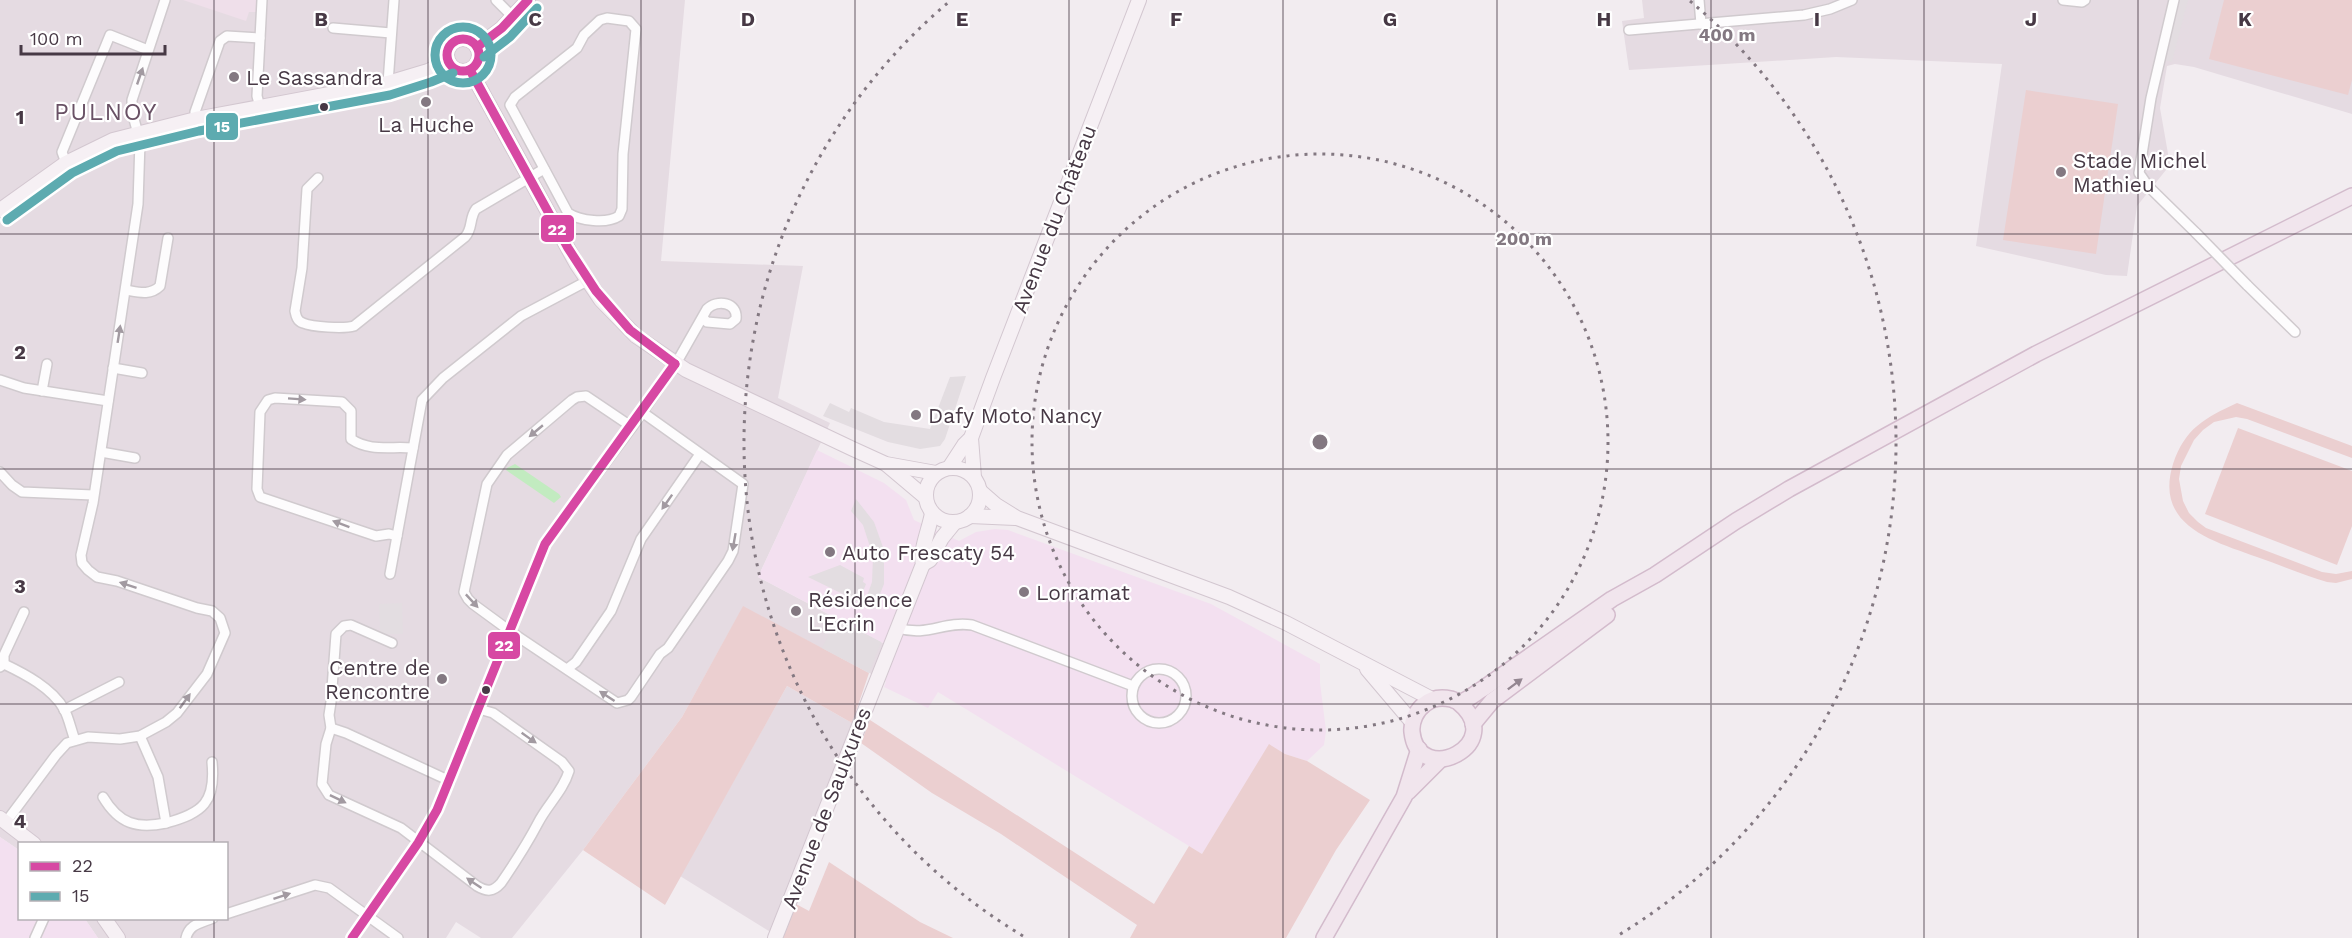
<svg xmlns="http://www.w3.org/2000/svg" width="2352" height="938" font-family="'Work Sans',sans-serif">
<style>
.residential{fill:#e5dbe2}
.commercial{fill:#f3e0f0}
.education{fill:#efdfea}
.green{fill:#ebcfd0}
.parking{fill:#e3dde1}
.water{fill:#c2ebc0}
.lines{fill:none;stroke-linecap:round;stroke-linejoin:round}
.street-casing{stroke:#d0cace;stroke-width:12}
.secondary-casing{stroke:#d3c7d0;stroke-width:16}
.primary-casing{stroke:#d3bbcc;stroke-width:18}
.street{stroke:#fdfcfd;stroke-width:9}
.secondary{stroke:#f6f0f4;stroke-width:14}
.primary{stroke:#f1e5ed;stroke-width:15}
.street-bridge-casing{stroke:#d0cace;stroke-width:12;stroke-linecap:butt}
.street-bridge{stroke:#fdfcfd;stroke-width:9}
.bus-1-casing{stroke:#fff;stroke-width:14}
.bus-2-casing{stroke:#fff;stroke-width:14}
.bus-1{stroke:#d748a3;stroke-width:9}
.bus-2{stroke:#5dabb0;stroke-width:9}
.oneway{fill:#a29aa1}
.oneway2{fill:#948691}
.grid{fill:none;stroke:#473945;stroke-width:1.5;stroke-opacity:0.55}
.ring{fill:none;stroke:#837881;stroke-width:3;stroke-dasharray:3 6}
.poi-dot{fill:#837881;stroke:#fff;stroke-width:2}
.bus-dot{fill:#473945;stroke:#fff;stroke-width:2}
.labels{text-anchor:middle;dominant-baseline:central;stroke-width:4.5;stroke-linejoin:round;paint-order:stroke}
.poi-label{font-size:21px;fill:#473945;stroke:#fff;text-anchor:start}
.street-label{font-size:21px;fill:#473945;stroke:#fff}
.quarter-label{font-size:24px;letter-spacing:1.5px;fill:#695165;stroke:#fff}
.grid-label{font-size:20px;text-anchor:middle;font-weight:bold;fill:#473945;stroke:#fff;stroke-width:4.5;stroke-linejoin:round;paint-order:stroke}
.centre{fill:#837881;stroke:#fff;stroke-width:3}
.ring-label{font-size:18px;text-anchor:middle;font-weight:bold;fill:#837881;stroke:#fff;stroke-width:4.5;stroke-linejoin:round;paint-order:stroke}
.line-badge{stroke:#fff;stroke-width:2}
.badge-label{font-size:16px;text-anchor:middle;font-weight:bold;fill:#fff}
</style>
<rect width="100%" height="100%" fill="#f2ecf0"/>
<!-- residential -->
<g class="residential">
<polygon points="0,0 685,0 661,261 803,266 778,398 830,423 758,577 896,650 883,680 743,607 682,717 583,850 512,938 481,938 456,922 446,938 98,938 85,919 226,918 226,844 20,844 19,850 0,837"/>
<polygon points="1642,0 2352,0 2352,114 2194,67 2175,64 2167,66 2160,108 2170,165 2137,206 2127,276 2106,275 1976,246 2002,64 1836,57 1629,70 1622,21 1644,18"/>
<polygon points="787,686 852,723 772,933 680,876"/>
</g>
<!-- commercial -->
<g class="commercial">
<polygon points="817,450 884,483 906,500 914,520 959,541 976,532 995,529 1008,530 1211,604 1320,664 1320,683 1326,731 1324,745 1307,761 1285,754 1269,745 1202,854 938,692 928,708 884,687 886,682 883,680 896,650 758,577"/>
<polygon points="0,837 19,850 20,918 85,919 98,938 0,938"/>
</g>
<!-- education -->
<polygon class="education" points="183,0 258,0 257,12 249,12 246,21"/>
<!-- green -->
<g class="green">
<polygon points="2224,0 2352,0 2352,80 2348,95 2209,59"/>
<polygon points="2026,90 2118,104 2096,254 2003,240"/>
<path d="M2237,403L2352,446V458L2247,419L2236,417L2214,422L2203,430L2194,440L2181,466L2179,479L2183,501L2189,513L2198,522L2206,528L2322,572L2336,574L2352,571V579L2336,583L2327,582C2303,575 2280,565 2257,557C2213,541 2154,526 2173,464C2185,428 2205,418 2237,403Z"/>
<polygon points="2238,428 2352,471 2352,526 2337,565 2205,514"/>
<polygon points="743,606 869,673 852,723 787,686 665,905 583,850 682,717"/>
<polygon points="870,720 1154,904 1189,846 1202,854 1269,744 1285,754 1307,761 1370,800 1336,850 1286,938 1130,938 1137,925 1001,834 932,793 861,743"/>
<polygon points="829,862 920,922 953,938 783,938 796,904 809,911"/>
</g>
<!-- parking -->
<g class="parking">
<polygon points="2180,0 2188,0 2172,62 2164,60"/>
<polygon points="408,92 424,93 420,133 398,131 401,94 408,95"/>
<polygon points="966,376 945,439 940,446 920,449 888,442 823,416 830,403 849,412 851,408 884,422 930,429 950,377"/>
<polygon points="856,499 874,522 884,550 884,584 874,609 864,604 872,582 873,556 863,525 851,511"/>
<polygon points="840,565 864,578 863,582 866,584 859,602 808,577"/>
<polygon points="402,603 403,634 380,634 379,604"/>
<polygon points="837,619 881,642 869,673 822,648"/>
</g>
<!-- water -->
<polygon class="water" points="515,464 559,494 561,497 554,503 506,470 507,468"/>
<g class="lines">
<defs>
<g id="street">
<polyline points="496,0 513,17"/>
<polyline points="1699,0 1701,24"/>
<polyline points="2063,0 2082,2 2085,0"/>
<polyline points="2174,0 2151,98 2139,173 2148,186 2196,233"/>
<path d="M607,18L629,21L636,29L623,154L622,209L619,216C607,224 580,221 568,213L510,105L515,97L577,48L584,35L600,20Z"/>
<polyline points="333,28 391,33"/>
<polyline points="1629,30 1804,15 1830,9 1852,0"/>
<polyline points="388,83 394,0"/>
<polyline points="260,107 257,96 262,0"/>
<polyline points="196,119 195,112 220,41 227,36 260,38"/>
<polyline points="66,163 62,152 110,35 148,50"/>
<path d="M318,178L307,189L302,268L295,311C296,316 297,321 303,323C312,327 344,329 354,326L465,237C473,229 469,218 476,209L544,169"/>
<polyline points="2247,285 2295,332"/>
<path d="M126,290C138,292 150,296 160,286L168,238"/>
<polyline points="113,368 142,373"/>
<polyline points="0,380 24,388 108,401"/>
<polyline points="42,391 47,364"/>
<polyline points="632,427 586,396 577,397 572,400 507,455 487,484 464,592 468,599 473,604 514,634 617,703 628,700 631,697 660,654 668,648 728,561 733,551 743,484 642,412"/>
<polyline points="101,452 135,458"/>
<polyline points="0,472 12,485 22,492 93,495"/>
<path d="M397,536L389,534L376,536L260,497L257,489L260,412L268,400L275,398L342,402L351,411V439C370,452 391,446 413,448"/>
<polyline points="390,574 422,400 443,378 521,316 587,281"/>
<path d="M898,628C928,637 943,621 972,625L1133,686"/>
<path d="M392,643L351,625L344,626L336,634L331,702L329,715L331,728L326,744L322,784L329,795L401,828L477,886C487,892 493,892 501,883C514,864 527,844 538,823C547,805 563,791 569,771L562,762L493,713L479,709"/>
<polyline points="4,664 4,655 24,612"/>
<path d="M0,667L4,664C25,674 52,688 64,709C69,718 71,730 75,740"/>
<circle cx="1159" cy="696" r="27"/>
<polyline points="567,669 576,662 611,611 641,539 700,454"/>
<polyline points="64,710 119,682"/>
<polyline points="331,728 346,733 450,781"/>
<path d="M103,797C119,824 137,829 166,823L158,777L140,736"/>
<polyline points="6,822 56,755 67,743 88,737 120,739 140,736 166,722 177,713 207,674 225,633 220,618 212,611 197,608 117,581 97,577 88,570 82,563 81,555 93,503 138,204 140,141 132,112 132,100 165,0"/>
<path d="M166,823C203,813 216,802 212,762"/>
<polyline points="226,914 315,885 329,888 398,938"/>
<polyline points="35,938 44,918"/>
<path d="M186,938C189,924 201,923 213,918"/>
<path d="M352,938L418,843L437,810L545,544L632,427L678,360L707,309C717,299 738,302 736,319L730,324L707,322L703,318"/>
</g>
<g id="secondary">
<circle cx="463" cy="55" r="16"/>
<polyline points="477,47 502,28 528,0"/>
<polyline points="470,70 576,263 601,300 636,336 686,370 853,449 886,464 936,473"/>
<polyline points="0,210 66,163 113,140 196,119 388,83 428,71 448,62"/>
<polyline points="971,438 974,477"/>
<polyline points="887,465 925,497"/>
<circle cx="953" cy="495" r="27"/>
<polyline points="949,468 964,445 971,438 993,378 1139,0"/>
<polyline points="980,491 996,505 1017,518 1229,597 1286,623 1432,699"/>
<polyline points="970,516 1015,518"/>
<polyline points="923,564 930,560 942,538 955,522"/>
<polyline points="1367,669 1412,722"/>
<polyline points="0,818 34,844"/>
<polyline points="104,918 118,938"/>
<path d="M775,938L923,564C919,552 930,527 932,513"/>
</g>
<g id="primary">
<path d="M1458,702C1510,744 1418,789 1412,732C1411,722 1416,710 1425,704C1432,698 1442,697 1451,699C1455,700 1456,702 1460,702C1467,701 1477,692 1484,688L1612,599L1655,575L1736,521L1789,489L2036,354L2352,196"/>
<polyline points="1473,724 1492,701 1607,615"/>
<polyline points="1408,792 1440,760"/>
<polyline points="1324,938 1404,797 1419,749"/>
</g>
</defs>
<!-- street casing -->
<use href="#street" class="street-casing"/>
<!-- secondary casing -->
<use href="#secondary" class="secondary-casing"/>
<!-- primary casing -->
<use href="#primary" class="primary-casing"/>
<!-- street -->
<use href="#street" class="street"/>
<!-- secondary -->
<use href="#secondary" class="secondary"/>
<!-- primary -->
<use href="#primary" class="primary"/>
<defs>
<polyline id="street-bridge" points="2196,233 2247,285"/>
</defs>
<!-- street-bridge casing -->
<use href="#street-bridge" class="street-bridge-casing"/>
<!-- street-bridge -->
<use href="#street-bridge" class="street-bridge"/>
<defs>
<g id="bus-1">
<circle cx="463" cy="55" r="16"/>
<polyline points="477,47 502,28 528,0"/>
<polyline points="470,70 568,248 596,291 630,330 675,364"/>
<polyline points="352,938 418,843 437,810 545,544 675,364"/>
</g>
<g id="bus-2">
<circle cx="463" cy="55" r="28"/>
<polyline points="484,57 510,37 537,8"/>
<polyline points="7,220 72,173 117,151 199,131 390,95 431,82 453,73"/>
</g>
</defs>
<!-- bus-1 casing -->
<use href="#bus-1" class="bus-1-casing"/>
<!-- bus-2 casing -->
<use href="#bus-2" class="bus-2-casing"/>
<!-- bus-1 -->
<use href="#bus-1" class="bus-1"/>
<!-- bus-2 -->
<use href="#bus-2" class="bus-2"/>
</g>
<!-- one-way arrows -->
<defs><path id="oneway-solid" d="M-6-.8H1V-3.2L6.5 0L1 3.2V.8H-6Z" transform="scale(1.5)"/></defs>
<g class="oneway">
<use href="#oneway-solid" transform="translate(140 76) rotate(-71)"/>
<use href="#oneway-solid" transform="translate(119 334) rotate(-81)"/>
<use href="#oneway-solid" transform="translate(297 399) rotate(4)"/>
<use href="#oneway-solid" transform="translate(536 431) rotate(140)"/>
<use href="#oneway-solid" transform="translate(667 502) rotate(125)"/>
<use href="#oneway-solid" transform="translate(341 524) rotate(-159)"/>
<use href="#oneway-solid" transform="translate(734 542) rotate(100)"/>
<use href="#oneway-solid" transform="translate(128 585) rotate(-162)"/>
<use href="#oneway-solid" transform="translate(472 601) rotate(47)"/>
<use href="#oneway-solid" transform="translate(607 696) rotate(-147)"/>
<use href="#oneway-solid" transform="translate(185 701) rotate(-54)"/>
<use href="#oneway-solid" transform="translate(529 738) rotate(35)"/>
<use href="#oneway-solid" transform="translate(338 799) rotate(26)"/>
<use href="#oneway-solid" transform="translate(474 883) rotate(-146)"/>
<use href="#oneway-solid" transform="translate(282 896) rotate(-18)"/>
</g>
<use class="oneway2" href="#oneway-solid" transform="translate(1515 684) rotate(-37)"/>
<!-- grid -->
<path class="grid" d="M214,0V844M428,0V938M641,0V938M855,0V938M1069,0V938M1283,0V938M1497,0V938M1711,0V938M1924,0V938M2138,0V938M0,234H2352M0,469H2352M0,704H2352M214,918V938"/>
<!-- distance rings -->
<g class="ring">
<circle cx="1320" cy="442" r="288"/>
<path d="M1023 936A576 576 0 0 1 950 1M1690 1A576 576 0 0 1 1617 936"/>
</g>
<!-- markers -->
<g class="poi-dot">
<circle cx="234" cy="77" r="6"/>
<circle cx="426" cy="102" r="6"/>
<circle cx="2061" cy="172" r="6"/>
<circle cx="916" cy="415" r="6"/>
<circle cx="830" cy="552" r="6"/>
<circle cx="1024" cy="592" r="6"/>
<circle cx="796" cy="611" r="6"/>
<circle cx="442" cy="679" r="6"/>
</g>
<g class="bus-dot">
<circle cx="324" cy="107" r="5"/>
<circle cx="486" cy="690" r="5"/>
</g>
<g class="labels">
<!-- poi labels -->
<g class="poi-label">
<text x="246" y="77">Le Sassandra</text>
<text x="426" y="124" text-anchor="middle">La Huche</text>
<text x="2073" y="160">Stade Michel<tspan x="2073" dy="24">Mathieu</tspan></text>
<text x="928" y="415">Dafy Moto Nancy</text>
<text x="842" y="552">Auto Frescaty 54</text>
<text x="1036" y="592">Lorramat</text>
<text x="808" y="599">Résidence<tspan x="808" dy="24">L'Ecrin</tspan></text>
<text x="430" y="667" text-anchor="end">Centre de<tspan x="430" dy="24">Rencontre</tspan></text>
</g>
<!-- street labels -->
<g class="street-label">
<text transform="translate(1054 219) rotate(-69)">Avenue du Château</text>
<text transform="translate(826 808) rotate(-69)">Avenue de Saulxures</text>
</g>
<!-- quarter labels -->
<g class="quarter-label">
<text x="106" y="112">PULNOY</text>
</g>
</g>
<g class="grid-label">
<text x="321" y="26">B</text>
<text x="535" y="26">C</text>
<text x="748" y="26">D</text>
<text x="962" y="26">E</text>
<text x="1176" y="26">F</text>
<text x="1390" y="26">G</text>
<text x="1604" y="26">H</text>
<text x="1817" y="26">I</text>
<text x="2031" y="26">J</text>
<text x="2245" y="26">K</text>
<text x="20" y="124">1</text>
<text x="20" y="359">2</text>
<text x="20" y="593">3</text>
<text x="20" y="828">4</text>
</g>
<circle cx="1320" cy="442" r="9" class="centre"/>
<g class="ring-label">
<text x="1727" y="41">400 m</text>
<text x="1524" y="245">200 m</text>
</g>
<g class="line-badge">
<rect x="205" y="112" width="34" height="29" rx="6" fill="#5dabb0"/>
<rect x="540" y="214" width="35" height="29" rx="6" fill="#d748a3"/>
<rect x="487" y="631" width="34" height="29" rx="6" fill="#d748a3"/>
</g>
<g class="badge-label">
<text x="222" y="132">15</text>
<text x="557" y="235">22</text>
<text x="504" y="651">22</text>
</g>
<!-- legend -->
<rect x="18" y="842" width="210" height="78" fill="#ffffff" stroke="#b5b0b5" stroke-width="1.5"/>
<rect x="30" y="862" width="30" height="9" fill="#d748a3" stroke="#b5b0b5" stroke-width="1.5"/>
<text x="72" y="872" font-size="18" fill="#473945">22</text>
<rect x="30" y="892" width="30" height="9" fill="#5dabb0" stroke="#b5b0b5" stroke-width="1.5"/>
<text x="72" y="902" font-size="18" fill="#473945">15</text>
<!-- scale -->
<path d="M21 45v9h144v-9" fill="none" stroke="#473945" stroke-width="3"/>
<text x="30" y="45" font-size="18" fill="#473945" stroke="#ffffff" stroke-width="4.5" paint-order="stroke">100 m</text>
</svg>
